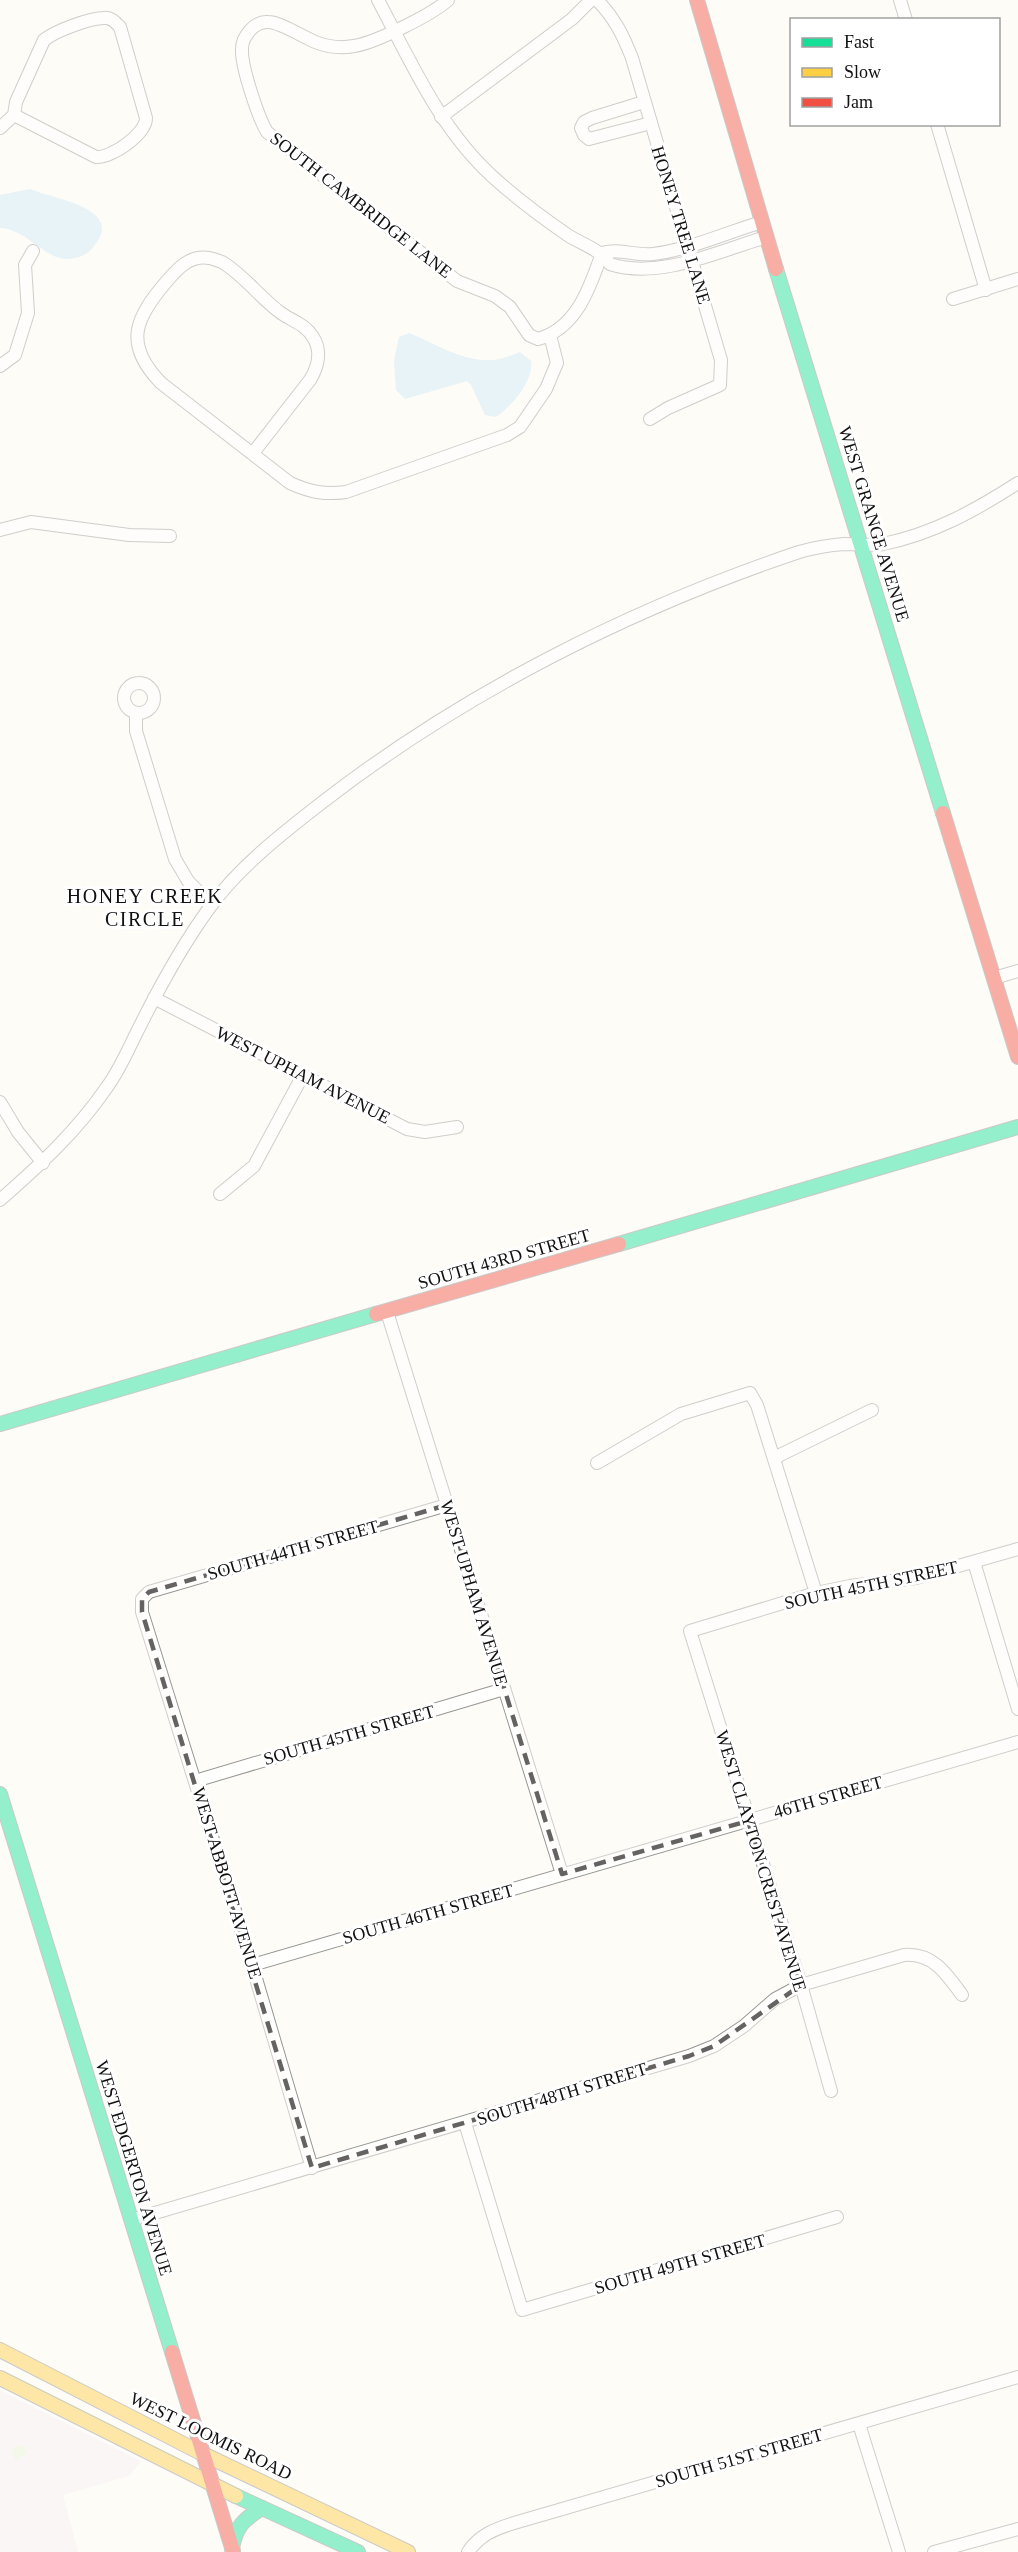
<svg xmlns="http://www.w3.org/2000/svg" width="1018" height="2552" font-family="Georgia,serif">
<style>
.industrial{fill:#f5f0f3}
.green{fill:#e7f3d7}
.water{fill:#cde8f7}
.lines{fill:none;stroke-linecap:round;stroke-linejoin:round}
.street-casing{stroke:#979795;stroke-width:14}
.fast-casing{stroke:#8e8d8b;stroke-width:16}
.slow-casing{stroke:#8e8d8b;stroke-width:16}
.jam-casing{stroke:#8e8d8b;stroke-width:16}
.street{stroke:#fffffe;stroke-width:12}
.fast{stroke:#16e098;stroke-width:14}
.slow{stroke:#ffcf43;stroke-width:14}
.jam{stroke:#f24e42;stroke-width:14}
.marked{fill:none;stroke:#646362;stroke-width:4.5;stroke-dasharray:12 8;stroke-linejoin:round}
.labels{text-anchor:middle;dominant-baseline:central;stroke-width:6;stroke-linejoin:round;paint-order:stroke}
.street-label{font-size:18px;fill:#111;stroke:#fff}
.neighbourhood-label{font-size:20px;letter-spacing:1.5px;fill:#111;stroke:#fff}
</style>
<rect width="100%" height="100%" fill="#fdfcf7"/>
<!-- industrial -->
<polygon class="industrial" points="0,2390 141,2461 129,2476 63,2495 78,2552 0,2552"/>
<!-- green -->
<polygon class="green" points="24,2445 27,2453 15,2460 12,2448"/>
<!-- water -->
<g class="water">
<path d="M30,189C53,199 126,208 94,246C88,255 77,259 66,259C44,258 26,229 0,228V195Z"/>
<path d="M409,333C437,344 462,362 493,360C502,359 512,355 520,352L531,361C534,381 511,407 496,417L485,415L471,385L467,381L405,399L396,390L394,361L399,337Z"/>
</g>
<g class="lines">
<defs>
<g id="street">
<path d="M378,0C411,62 440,129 493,177C516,198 543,218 569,236C584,245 599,249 610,264C659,280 719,251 766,237"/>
<path d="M448,0C433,14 375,43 354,46C343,48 329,47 318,43C304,38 281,22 268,22C254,21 242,37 242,49C241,66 258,117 267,132L457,281L495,296L510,307L529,335L538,339C577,328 590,287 602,253"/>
<path d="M597,0C614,17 623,35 632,58L721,360L720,385L668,408L650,419"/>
<polyline points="900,0 906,20"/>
<polyline points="644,102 592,118 584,122 581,128 584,135 589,139 651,123"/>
<polyline points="441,117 572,19 591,0"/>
<polyline points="937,124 986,290"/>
<path d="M0,128L14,115L16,102L44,40C55,31 90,18 104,18C111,17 115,22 120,27L146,118C146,134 112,158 96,157L14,115"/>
<path d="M602,253C620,248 635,256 653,254C688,250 728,232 762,222"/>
<polyline points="953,299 1018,279"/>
<polyline points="0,366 15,355 28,313 25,265 33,251"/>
<path d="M253,453L310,380C318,367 322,351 313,337C305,324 292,321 281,313C260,298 244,275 222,262C218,261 212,258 209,258C190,255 178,268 167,281C135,318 123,344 161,383L290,483C310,492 325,495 346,492L507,435L520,427L546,389L557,363L550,335"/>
<polyline points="0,530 31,522 129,535 170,536"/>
<circle cx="139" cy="698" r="15"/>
<polyline points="136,713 136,731 175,859 188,881 211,905"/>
<polyline points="994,978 1018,971"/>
<polyline points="154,998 407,1129 425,1132 457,1127"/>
<polyline points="0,1102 18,1132 43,1163"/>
<polyline points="220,1194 254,1166 303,1075"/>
<path d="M0,1200C40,1165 77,1131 107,1087C121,1068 130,1045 141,1024C161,984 183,944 210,907C240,866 284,832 324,801C465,692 630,609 799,552C813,548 830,545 844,544C857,544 871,546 883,544C933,534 976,510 1018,483"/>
<polyline points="387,1312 562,1874"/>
<polyline points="774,1458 872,1410"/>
<polyline points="597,1463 681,1414 750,1393 757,1405 816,1593"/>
<polyline points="974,1562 1018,1709"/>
<polyline points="195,1781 504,1689"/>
<polyline points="252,1965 1018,1742"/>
<polyline points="831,2091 801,1985 690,1631 816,1593 850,1586 916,1578 1018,1549"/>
<polyline points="465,2123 522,2310 837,2217"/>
<polyline points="312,2168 252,1965 142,1612 142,1599 149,1592 447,1505"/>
<path d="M131,2220L689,2056L714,2046L744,2026L775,1999L801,1985L904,1955C933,1953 946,1973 962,1995"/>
<polyline points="859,2424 899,2552"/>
<path d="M468,2552C479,2535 495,2529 514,2523L1018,2377"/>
<polyline points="934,2552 1018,2529"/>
</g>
<g id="fast">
<polyline points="776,269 943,813"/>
<polyline points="619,1244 1018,1127"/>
<polyline points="0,1424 376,1314"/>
<polyline points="0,1794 172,2352"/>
<polyline points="236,2496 358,2552"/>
<path d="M232,2549C235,2527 244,2519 262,2508"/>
</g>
<g id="slow">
<polyline points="0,2350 201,2453 408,2552"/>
<polyline points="0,2378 236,2496"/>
</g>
<g id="jam">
<polyline points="697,0 776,269"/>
<polyline points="943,813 1018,1057"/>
<polyline points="376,1314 619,1244"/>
<polyline points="172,2352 233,2551"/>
</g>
</defs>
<!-- street casing -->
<use href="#street" class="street-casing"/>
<!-- fast casing -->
<use href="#fast" class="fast-casing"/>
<!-- slow casing -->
<use href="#slow" class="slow-casing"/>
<!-- jam casing -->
<use href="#jam" class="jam-casing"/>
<!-- street -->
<use href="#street" class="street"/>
<!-- fast -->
<use href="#fast" class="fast"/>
<!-- slow -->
<use href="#slow" class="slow"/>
<!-- jam -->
<use href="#jam" class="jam"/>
</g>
<!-- marked area -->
<path d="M0 0H1018V2552H0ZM447,1505L562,1874L748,1821L801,1985L714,2046L689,2056L312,2168L142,1612V1599L149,1592Z" fill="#fdfcf7" fill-opacity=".55" fill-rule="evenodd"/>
<path class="marked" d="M447,1505L562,1874L748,1821L801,1985L714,2046L689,2056L312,2168L142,1612V1599L149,1592Z"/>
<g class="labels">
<!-- street labels -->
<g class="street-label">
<text transform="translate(361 205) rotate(38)">SOUTH CAMBRIDGE LANE</text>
<text transform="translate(681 225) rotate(73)">HONEY TREE LANE</text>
<text transform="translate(874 524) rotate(73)">WEST GRANGE AVENUE</text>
<text transform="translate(303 1075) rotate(27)">WEST UPHAM AVENUE</text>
<text transform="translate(504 1259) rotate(-16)">SOUTH 43RD STREET</text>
<text transform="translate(293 1550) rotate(-16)">SOUTH 44TH STREET</text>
<text transform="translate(871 1585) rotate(-12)">SOUTH 45TH STREET</text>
<text transform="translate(474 1593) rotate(73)">WEST UPHAM AVENUE</text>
<text transform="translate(349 1735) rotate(-16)">SOUTH 45TH STREET</text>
<text transform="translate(828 1797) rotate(-16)">46TH STREET</text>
<text transform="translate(761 1861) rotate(73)">WEST CLAYTON CREST AVENUE</text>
<text transform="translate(227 1883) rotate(73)">WEST ABBOTT AVENUE</text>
<text transform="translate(428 1914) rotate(-16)">SOUTH 46TH STREET</text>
<text transform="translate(562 2094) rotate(-17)">SOUTH 48TH STREET</text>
<text transform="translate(134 2168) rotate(73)">WEST EDGERTON AVENUE</text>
<text transform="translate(680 2264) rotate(-16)">SOUTH 49TH STREET</text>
<text transform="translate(211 2436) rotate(26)">WEST LOOMIS ROAD</text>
<text transform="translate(739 2458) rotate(-16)">SOUTH 51ST STREET</text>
</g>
<!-- neighbourhood labels -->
<g class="neighbourhood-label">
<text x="145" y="896">HONEY CREEK<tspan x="145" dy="23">CIRCLE</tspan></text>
</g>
</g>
<!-- legend -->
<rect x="790" y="18" width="210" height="108" fill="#ffffff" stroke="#a0a0a0" stroke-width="1.5"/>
<rect x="802" y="38" width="30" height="9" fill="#16e098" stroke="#a0a0a0" stroke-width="1.5"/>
<text x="844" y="48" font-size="18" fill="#111111">Fast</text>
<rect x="802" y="68" width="30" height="9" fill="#ffcf43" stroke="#a0a0a0" stroke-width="1.5"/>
<text x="844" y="78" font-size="18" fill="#111111">Slow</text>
<rect x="802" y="98" width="30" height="9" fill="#f24e42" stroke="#a0a0a0" stroke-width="1.5"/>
<text x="844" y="108" font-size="18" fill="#111111">Jam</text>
</svg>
